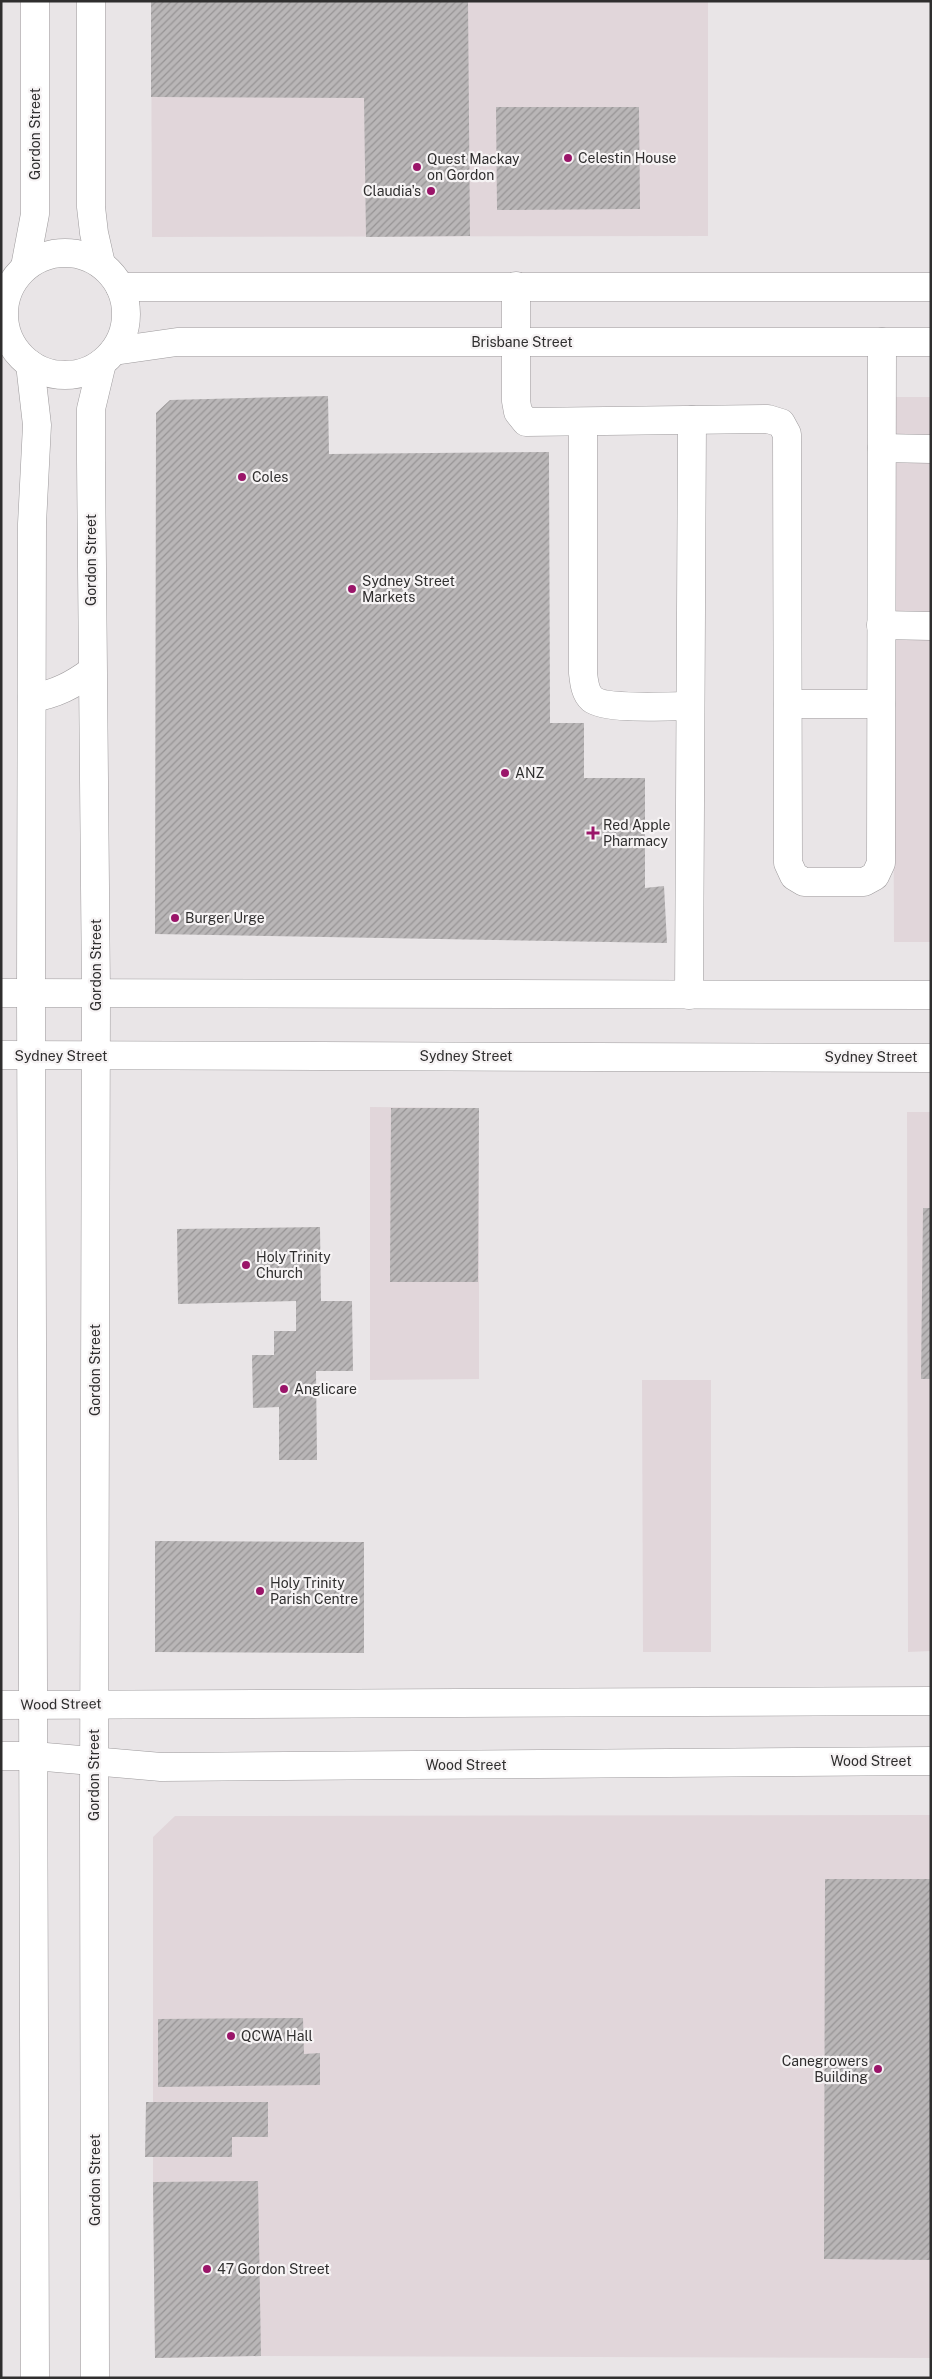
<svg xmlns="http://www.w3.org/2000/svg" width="932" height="2379" font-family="'Public Sans',sans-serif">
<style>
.built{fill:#e1d6da}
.building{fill:url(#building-hatch)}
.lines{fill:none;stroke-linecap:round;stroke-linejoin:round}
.minor-casing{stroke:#9d9a9c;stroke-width:29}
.major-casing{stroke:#9d9a9c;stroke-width:29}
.minor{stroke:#fff;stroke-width:28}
.major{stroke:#fff;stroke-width:28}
.poi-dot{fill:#9a1569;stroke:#f6f3f4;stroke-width:2}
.labels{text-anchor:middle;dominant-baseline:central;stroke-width:4.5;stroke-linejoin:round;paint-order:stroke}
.street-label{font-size:14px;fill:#2f2e2e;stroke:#f6f3f4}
.poi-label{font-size:14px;fill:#2f2e2e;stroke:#f6f3f4;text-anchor:start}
</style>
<defs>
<pattern id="building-hatch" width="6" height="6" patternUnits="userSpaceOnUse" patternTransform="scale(1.25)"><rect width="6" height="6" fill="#b9b6b7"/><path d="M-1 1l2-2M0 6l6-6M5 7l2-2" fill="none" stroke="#979495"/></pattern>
</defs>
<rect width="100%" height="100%" fill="#e9e5e7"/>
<!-- built -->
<g class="built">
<polygon points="151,1 708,1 708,236 152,237"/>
<polygon points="892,397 931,397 931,942 894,942"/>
<polygon points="370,1107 479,1108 479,1379 370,1380"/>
<polygon points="907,1112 931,1112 931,1651 908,1652"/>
<polygon points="642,1380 711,1380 711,1652 643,1652"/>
<polygon points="931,1815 931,2358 261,2356 155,2358 153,2182 153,1837 175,1816"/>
</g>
<!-- building -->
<g class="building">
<polygon points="151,1 468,1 470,236 366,237 364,98 151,97"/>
<polygon points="496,107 639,107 640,209 497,210"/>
<polygon points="328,396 329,454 549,452 550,723 584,723 584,778 645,778 645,888 664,886 667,943 155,934 156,413 170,400"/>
<polygon points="391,1108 479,1108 478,1282 390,1282"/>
<polygon points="923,1208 931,1208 931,1379 921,1379"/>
<polygon points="320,1227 321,1301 352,1301 353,1371 316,1371 317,1460 279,1460 279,1407 253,1408 252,1355 274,1355 274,1331 296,1331 296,1301 178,1304 177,1229"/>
<polygon points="155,1541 364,1542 364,1653 155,1652"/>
<polygon points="825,1879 931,1879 931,2260 824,2259"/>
<polygon points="303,2018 304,2054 320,2053 320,2085 158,2087 158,2019"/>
<polygon points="146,2102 268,2102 268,2137 232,2137 232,2157 145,2157"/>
<polygon points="258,2181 261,2356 155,2358 153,2182"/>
</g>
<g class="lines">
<defs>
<g id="minor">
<polyline points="91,1 91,207 94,233 101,264"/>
<circle cx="65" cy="314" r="61"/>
<polyline points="25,267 35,214 35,1"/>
<polyline points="516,286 516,401 518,412 526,422 768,419 781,423 787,434 788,863 794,876 804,882 864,882 875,876 881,863 882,342"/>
<polyline points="120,287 931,287"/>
<polyline points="114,351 177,342 931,342"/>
<polyline points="30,364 37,425 32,524 31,993"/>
<path d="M583,422V673C584,682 585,693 592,699C605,710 671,706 690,706"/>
<polyline points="882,448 931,449"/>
<polyline points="881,625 931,626"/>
<path d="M32,698C56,694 73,685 92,671"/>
<polyline points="788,704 881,704"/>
<polyline points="96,993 91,461 91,409 102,363"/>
<polyline points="689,995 692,420"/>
<polyline points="1,1705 931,1701"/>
<polyline points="1,1756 34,1756 161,1767 931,1761"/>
</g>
<g id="major">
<polyline points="1,993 931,995"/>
<polyline points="31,993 35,2378"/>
<polyline points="1,1055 931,1058"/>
<polyline points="95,2378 94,1807 96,993"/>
</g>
</defs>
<!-- minor casing -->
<use href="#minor" class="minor-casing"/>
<!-- major casing -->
<use href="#major" class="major-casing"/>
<!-- minor -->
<use href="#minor" class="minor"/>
<!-- major -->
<use href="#major" class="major"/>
</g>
<!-- markers -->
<g class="poi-dot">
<circle cx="568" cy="158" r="5"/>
<circle cx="417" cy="167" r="5"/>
<circle cx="431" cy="191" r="5"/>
<circle cx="242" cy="477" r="5"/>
<circle cx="352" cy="589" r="5"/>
<circle cx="505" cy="773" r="5"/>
<path d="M590.5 825.5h5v5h5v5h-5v5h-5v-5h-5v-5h5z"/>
<circle cx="175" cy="918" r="5"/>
<circle cx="246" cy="1265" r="5"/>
<circle cx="284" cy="1389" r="5"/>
<circle cx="260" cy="1591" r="5"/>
<circle cx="231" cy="2036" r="5"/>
<circle cx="878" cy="2069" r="5"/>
<circle cx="207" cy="2269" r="5"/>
</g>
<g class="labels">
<!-- street labels -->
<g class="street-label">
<text transform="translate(35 134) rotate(-90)">Gordon Street</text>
<text x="522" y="342">Brisbane Street</text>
<text transform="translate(91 560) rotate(-90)">Gordon Street</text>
<text transform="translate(96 965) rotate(-90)">Gordon Street</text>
<text x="61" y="1056">Sydney Street</text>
<text x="466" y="1056">Sydney Street</text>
<text x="871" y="1057">Sydney Street</text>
<text transform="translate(95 1370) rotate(-90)">Gordon Street</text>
<text transform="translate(61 1704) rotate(-1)">Wood Street</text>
<text x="871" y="1761">Wood Street</text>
<text x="466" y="1765">Wood Street</text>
<text transform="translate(94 1775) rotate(-90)">Gordon Street</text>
<text transform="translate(95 2180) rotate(-90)">Gordon Street</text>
</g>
<!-- poi labels -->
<g class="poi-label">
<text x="578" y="158">Celestin House</text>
<text x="427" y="159">Quest Mackay<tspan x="427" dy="16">on Gordon</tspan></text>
<text x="421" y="191" text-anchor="end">Claudia's</text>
<text x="252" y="477">Coles</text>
<text x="362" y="581">Sydney Street<tspan x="362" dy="16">Markets</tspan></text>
<text x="515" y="773">ANZ</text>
<text x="603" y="825">Red Apple<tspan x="603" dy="16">Pharmacy</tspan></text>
<text x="185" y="918">Burger Urge</text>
<text x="256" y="1257">Holy Trinity<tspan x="256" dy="16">Church</tspan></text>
<text x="294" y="1389">Anglicare</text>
<text x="270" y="1583">Holy Trinity<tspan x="270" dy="16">Parish Centre</tspan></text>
<text x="241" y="2036">QCWA Hall</text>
<text x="868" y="2061" text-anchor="end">Canegrowers<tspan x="868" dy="16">Building</tspan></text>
<text x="217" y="2269">47 Gordon Street</text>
</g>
</g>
<!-- border -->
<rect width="932" height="2379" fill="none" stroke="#2f2e2e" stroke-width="5"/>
</svg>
